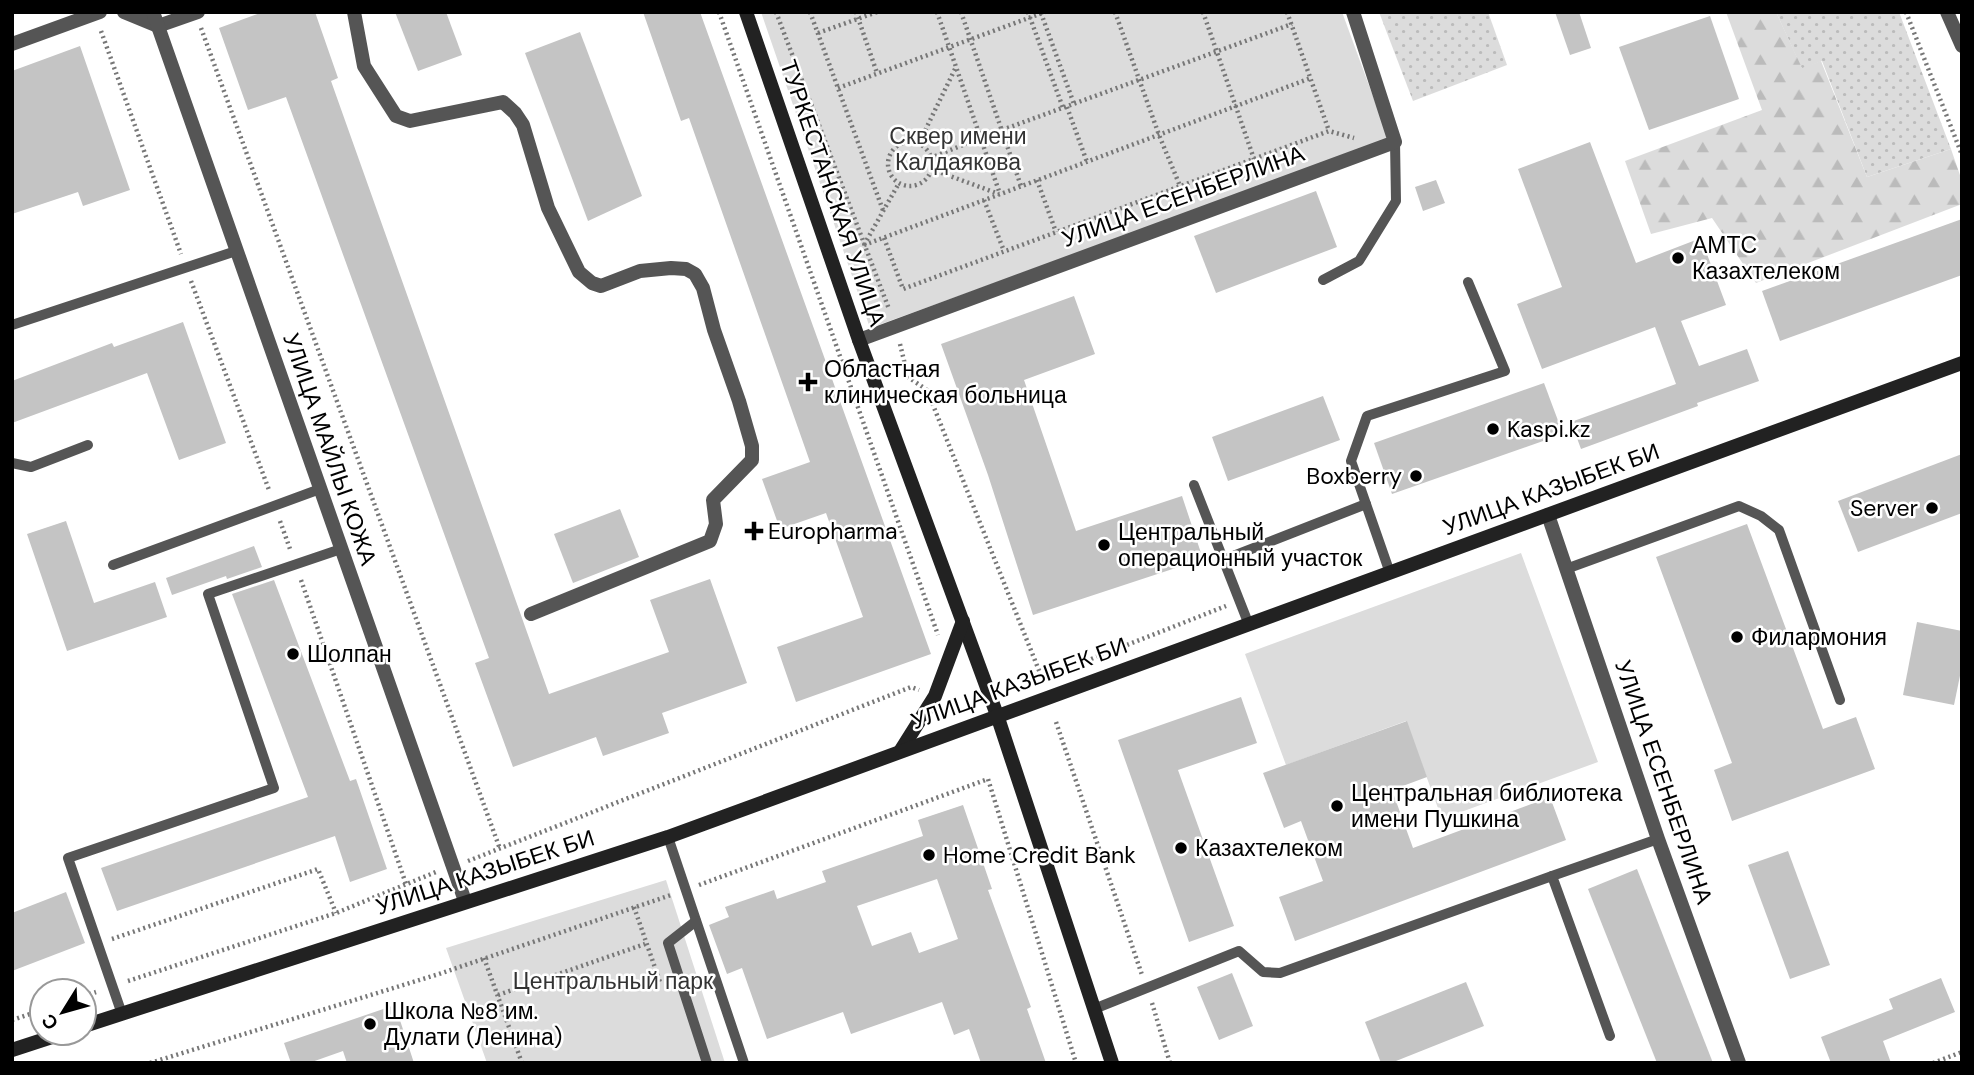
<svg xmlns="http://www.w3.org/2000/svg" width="1974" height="1075" font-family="'DM Sans',sans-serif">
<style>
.grass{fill:url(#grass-dots)}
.forest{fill:url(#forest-firs)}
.green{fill:#dcdcdc}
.building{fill:#c4c4c4;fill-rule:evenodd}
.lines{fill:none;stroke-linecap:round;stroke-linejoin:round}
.path{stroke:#777;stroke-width:4.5;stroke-dasharray:2 3.5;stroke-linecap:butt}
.lane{stroke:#555;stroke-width:10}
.street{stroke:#555;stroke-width:14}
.secondary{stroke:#222;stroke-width:14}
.poi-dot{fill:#000;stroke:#fff;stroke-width:2.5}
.labels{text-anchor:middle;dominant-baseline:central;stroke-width:5;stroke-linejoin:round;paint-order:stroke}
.park-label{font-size:23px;fill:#333;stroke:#fff}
.street-label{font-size:23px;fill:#000;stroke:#fff}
.poi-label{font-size:23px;fill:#000;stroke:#fff;text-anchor:start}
</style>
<defs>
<pattern id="grass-dots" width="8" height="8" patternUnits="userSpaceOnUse" patternTransform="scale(1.75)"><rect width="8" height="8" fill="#dcdcdc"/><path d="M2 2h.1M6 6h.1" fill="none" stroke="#bbb" stroke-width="1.8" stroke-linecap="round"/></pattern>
<pattern id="forest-firs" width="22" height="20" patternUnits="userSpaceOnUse" patternTransform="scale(1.75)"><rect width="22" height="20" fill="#dcdcdc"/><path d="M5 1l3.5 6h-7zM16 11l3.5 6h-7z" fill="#bbb"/></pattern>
</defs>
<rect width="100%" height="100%" fill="#fff"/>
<!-- grass -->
<g class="grass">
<polygon points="1379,12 1488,12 1507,65 1413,101"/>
<polygon points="1776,12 1899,12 1951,149 1867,177 1822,61 1802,69"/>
</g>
<!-- forest -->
<polygon class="forest" points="1726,12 1776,12 1802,68 1821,61 1867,177 1951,149 1962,181 1962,204 1756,283 1712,218 1651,234 1625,161 1762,110"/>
<!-- green -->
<g class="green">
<polygon points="761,12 1342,12 1389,140 870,328"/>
<polygon points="1521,553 1598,762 1442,819 1406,721 1286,765 1245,654"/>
<polygon points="666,880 725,1063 487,1063 446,948"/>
</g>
<!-- building -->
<g class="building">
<polygon points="263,12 315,12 338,78 331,81 549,694 669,652 650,600 710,579 747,683 662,713 669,733 603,756 596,737 513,767 475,663 489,658 286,97 248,110 219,28"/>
<polygon points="395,12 446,12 462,55 418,71"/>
<polygon points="643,12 700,12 931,654 796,702 777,647 863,617 826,513 780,529 762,479 810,462 689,118 681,121"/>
<polygon points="1555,12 1579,12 1591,48 1570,55"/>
<polygon points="1710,16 1739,99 1649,130 1619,47"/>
<polygon points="580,32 642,196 588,221 525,53"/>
<polygon points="80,46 130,190 83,206 78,192 12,214 12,71"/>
<polygon points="1590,142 1636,263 1701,238 1726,305 1681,321 1699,366 1747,349 1759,381 1697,403 1698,406 1581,449 1571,422 1676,384 1655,327 1542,369 1517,304 1562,287 1518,169"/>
<polygon points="1436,180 1445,203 1423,211 1415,187"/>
<polygon points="1316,191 1337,247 1216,293 1194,236"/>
<polygon points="1962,219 1962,275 1780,341 1762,291"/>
<polygon points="1074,296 1095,354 1024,380 1076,531 1182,496 1203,559 1033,615 988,475 941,344"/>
<polygon points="183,322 226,443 179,460 147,373 12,423 12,381 112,343 114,347"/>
<polygon points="1544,383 1563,434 1392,494 1374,443"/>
<polygon points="1323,396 1340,440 1228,481 1212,437"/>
<polygon points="1962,454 1962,513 1858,552 1838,501"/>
<polygon points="620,509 639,557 573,583 554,534"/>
<polygon points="66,521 94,603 155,582 167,617 67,651 27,534"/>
<polygon points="1747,524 1823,729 1856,717 1875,769 1732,821 1714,770 1732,763 1656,557"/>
<polygon points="254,546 262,567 227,579 226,576 172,595 166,578"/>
<polygon points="274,580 350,781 356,779 387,869 350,882 335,836 117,911 101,868 308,797 232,594"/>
<polygon points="1917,622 1962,631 1962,666 1954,705 1903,695"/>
<polygon points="1241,697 1257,743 1178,770 1234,926 1189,942 1118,740"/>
<polygon points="1407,721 1427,777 1392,790 1413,848 1550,797 1566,840 1295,941 1279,897 1323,881 1301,821 1284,828 1263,773"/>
<path d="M963,805L992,889L988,890L1031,1007L1027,1009L1046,1063H981L969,1029L954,1035L942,1002L851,1034L843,1012L767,1039L742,968L727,974L709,925L729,917L725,907L774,890L777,899L826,882L822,871L923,836L918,820ZM937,879L958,939L919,953L911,932L872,946L857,906Z"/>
<polygon points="1788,851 1830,965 1790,979 1748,865"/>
<polygon points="1637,869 1713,1063 1657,1063 1588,889"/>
<polygon points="66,892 85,943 12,971 12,913"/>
<polygon points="1232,973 1253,1026 1219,1040 1197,987"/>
<polygon points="1941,978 1955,1012 1883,1041 1891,1063 1831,1063 1821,1037 1893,1009 1889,999"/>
<polygon points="1466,982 1484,1026 1391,1063 1381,1063 1365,1022"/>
<polygon points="395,1005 414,1063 347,1063 343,1051 309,1063 291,1063 284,1043"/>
</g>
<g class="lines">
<!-- path -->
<g class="path">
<polyline points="719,12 938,635"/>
<polyline points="776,12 889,309"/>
<polyline points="810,12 884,213"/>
<polyline points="856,12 877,73"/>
<polyline points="937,12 1000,194"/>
<polyline points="961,12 1021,186"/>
<polyline points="1028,12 1063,108"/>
<polyline points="1115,12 1159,135 1180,186"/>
<polyline points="1203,12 1254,159"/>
<polyline points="1287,12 1329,131"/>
<polyline points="1906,12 1962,155"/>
<polyline points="1041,13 1074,104"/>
<polyline points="201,28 500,849"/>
<polyline points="101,31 181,254"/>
<polyline points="818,33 877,12"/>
<polyline points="838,88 1045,12"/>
<polyline points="1067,107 1087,162"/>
<polyline points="1002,130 1292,24"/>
<circle cx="910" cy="164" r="22"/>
<polyline points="918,145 956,67"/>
<polyline points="930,158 981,138"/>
<polyline points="931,169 999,194"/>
<polyline points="1037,180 1056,232"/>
<polyline points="984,200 1004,251"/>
<polyline points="884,238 903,289 1329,131 1354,138"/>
<polyline points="864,245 1311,78"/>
<polyline points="864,245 899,183"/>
<polyline points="191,281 269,490"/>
<polyline points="900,344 908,377 927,390 1042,678 1044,678"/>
<polyline points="280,521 290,549"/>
<polyline points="301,580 406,884"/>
<polyline points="1081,663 1226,606"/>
<polyline points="1056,722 1142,975"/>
<polyline points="468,861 911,687 919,690"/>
<polyline points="699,885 988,779 1076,1063"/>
<polyline points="634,907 661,985"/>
<polyline points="112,939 318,869 336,913"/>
<polyline points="484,958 522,1063"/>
<polyline points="128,981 336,913 436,872"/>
<polyline points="498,995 645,944"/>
<polyline points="84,996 96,992"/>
<polyline points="1152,1003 1170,1063"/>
<polyline points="12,1020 42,1010"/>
<polyline points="150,1063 439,974 671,895"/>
<polyline points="1933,1063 1962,1052"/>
</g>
<!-- lane -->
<g class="lane">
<polyline points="1323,280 1359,261 1396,201 1395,142"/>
<polyline points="12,325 236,251"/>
<polyline points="12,463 31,467 88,445"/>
<polyline points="1194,485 1249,625"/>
<polyline points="1223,560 1366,504"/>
<polyline points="113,565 320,489"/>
<polyline points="1566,569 1739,506 1761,516 1779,530 1840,700"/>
<polyline points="1390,573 1351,461 1367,416 1505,371 1468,282"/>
<polyline points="668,837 744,1063"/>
<polyline points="696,921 668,943 707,1063"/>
<polyline points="1094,1009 1239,951 1263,972 1280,973 1552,876"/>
<polyline points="122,1014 68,858 274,788 208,594 341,549"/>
<polyline points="1610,1036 1552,876 1658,839"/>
</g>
<!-- street -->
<g class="street">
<polyline points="124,12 158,26 198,12"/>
<polyline points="153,12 465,901"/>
<polyline points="354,12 364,66 396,116 410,121 503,102 515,113 523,125 548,208 579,272 592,283 601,286 640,271 671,268 686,269 695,274 703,288 714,330 739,401 752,446 752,460 713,500 716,524 710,541 531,614"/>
<polyline points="1947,12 1962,46"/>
<polyline points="12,44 100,12"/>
<polyline points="859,340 1395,142 1353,12"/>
<polyline points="1548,515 1658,839 1739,1063"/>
</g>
<!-- secondary -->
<g class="secondary">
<polyline points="746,12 859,340 997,715 1112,1063"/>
<polyline points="901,750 935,696 963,621"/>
<polyline points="84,1026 668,837 1962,363"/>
<polyline points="12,1050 64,1033"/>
</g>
</g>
<!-- markers -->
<g class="poi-dot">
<circle cx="1678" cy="258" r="7"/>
<path d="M804.5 371.5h7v7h7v7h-7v7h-7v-7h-7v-7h7z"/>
<circle cx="1493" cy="429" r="7"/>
<circle cx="1416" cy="476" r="7"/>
<circle cx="1932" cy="508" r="7"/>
<path d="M750.5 520.5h7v7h7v7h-7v7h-7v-7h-7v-7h7z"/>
<circle cx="1104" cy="545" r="7"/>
<circle cx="1737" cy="637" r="7"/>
<circle cx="293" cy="654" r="7"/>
<circle cx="1337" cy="806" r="7"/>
<circle cx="1181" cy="848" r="7"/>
<circle cx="929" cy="855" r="7"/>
<circle cx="370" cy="1024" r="7"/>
</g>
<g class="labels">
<!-- park labels -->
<g class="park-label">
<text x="958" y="136">Сквер имени<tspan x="958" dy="26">Калдаякова</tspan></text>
<text x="613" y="981">Центральный парк</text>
</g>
<!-- street labels -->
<g class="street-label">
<text transform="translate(833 193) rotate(71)">ТУРКЕСТАНСКАЯ УЛИЦА</text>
<text transform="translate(1183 196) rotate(-20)">УЛИЦА ЕСЕНБЕРЛИНА</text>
<text transform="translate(330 449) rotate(71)">УЛИЦА МАЙЛЫ КОЖА</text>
<text transform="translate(1551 489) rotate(-20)">УЛИЦА КАЗЫБЕК БИ</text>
<text transform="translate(1019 683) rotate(-20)">УЛИЦА КАЗЫБЕК БИ</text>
<text transform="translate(1664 782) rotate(71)">УЛИЦА ЕСЕНБЕРЛИНА</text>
<text transform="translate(485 872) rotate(-18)">УЛИЦА КАЗЫБЕК БИ</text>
</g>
<!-- poi labels -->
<g class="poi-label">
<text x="1692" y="245">АМТС<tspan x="1692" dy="26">Казахтелеком</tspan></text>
<text x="824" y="369">Областная<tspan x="824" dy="26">клиническая больница</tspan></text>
<text x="1507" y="429">Kaspi.kz</text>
<text x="1402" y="476" text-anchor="end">Boxberry</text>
<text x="1918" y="508" text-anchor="end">Server</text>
<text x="768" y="531">Europharma</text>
<text x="1118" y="532">Центральный<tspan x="1118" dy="26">операционный участок</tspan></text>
<text x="1751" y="637">Филармония</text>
<text x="307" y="654">Шолпан</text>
<text x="1351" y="793">Центральная библиотека<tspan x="1351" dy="26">имени Пушкина</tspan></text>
<text x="1195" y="848">Казахтелеком</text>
<text x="943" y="855">Home Credit Bank</text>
<text x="384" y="1011">Школа №8 им.<tspan x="384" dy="26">Дулати (Ленина)</tspan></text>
</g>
</g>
<!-- border -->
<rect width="1974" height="1075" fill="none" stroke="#000000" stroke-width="28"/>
<!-- north arrow -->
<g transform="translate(63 1012) rotate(233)"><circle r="33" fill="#ffffff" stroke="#999999" stroke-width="2"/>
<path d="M0-5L12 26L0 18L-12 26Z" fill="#000000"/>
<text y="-10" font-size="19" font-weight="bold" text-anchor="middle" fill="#000000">С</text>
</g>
</svg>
